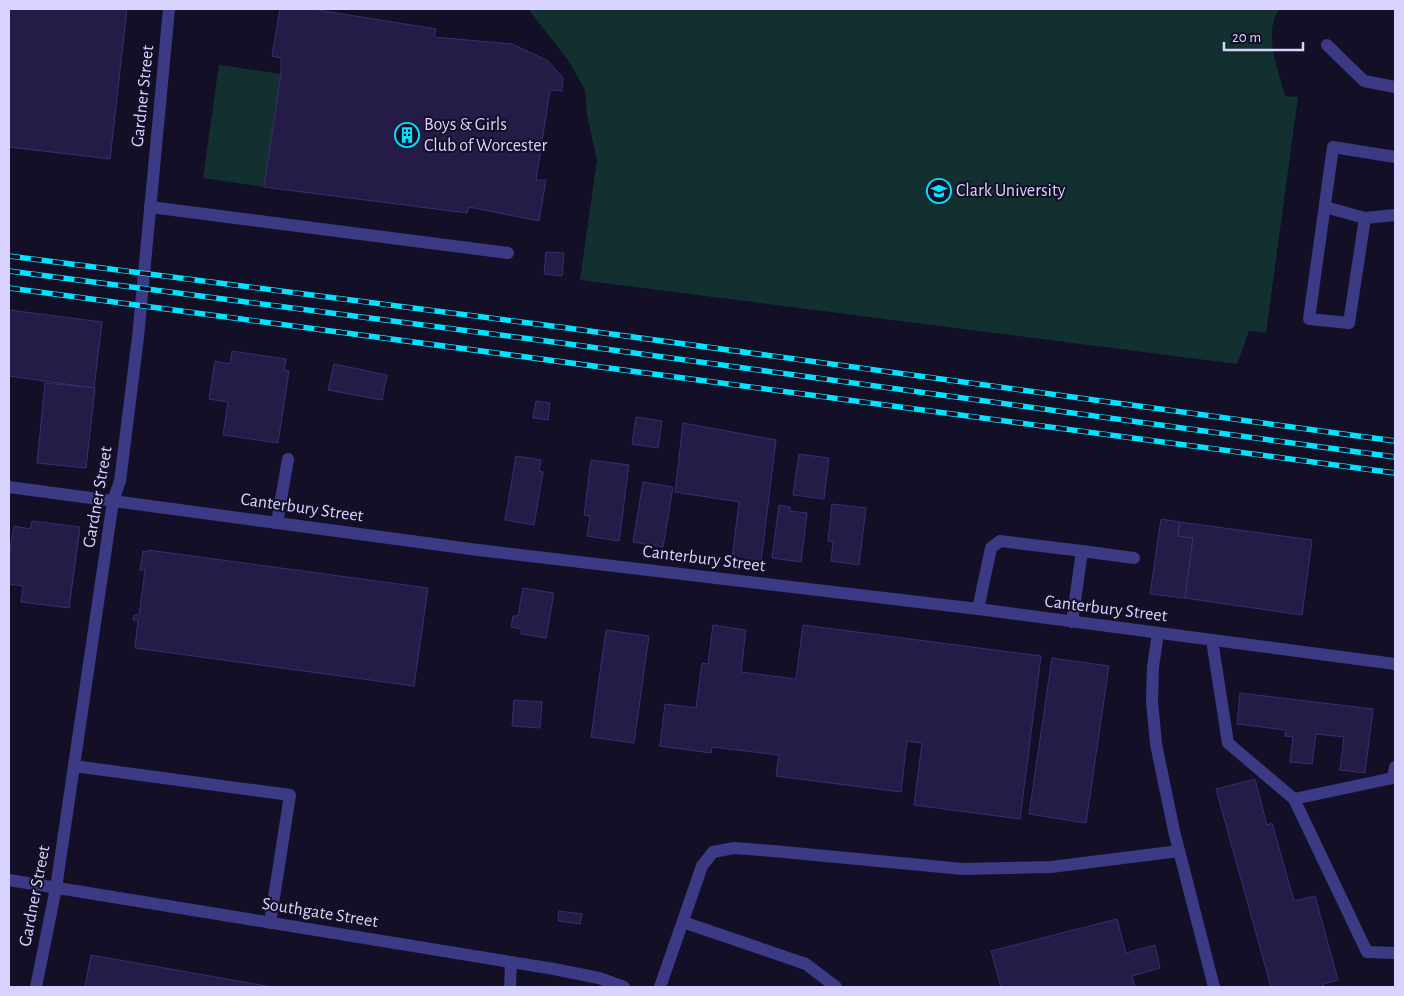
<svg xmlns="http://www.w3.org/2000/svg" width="1404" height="996" font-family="'Alegreya Sans',sans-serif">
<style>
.green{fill:#12302f}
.building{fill:#241b47;stroke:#3b2d73}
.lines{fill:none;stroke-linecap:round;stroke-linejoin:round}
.service{stroke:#3d3a85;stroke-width:12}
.minor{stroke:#3d3a85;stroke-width:12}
.tertiary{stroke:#3d3a85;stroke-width:12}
.rail-casing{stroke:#00e5ff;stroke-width:5.5}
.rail{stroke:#130f26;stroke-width:4;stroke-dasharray:11;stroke-linecap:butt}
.labels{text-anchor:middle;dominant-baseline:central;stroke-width:4;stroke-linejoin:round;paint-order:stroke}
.street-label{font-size:18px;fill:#d9d4ff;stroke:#130f26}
.poi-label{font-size:18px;fill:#d9d4ff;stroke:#130f26;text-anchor:start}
</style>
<rect width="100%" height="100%" fill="#130f26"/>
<!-- green -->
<g class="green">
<path d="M528,9H1279C1263,35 1278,68 1285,96L1298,97L1266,333L1249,331L1237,364L580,280L597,160L587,115L585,90L568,60Z"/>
<polygon points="219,65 281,74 264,187 203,178"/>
</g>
<!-- building -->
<g class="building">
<polygon points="9,9 127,9 110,159 9,147"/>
<polygon points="280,9 312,9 436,29 434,37 512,44 548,61 563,78 562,91 550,90 536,180 546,180 539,221 469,207 467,213 264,187 281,74 281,58 272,56"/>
<polygon points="546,252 564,253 562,276 544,274"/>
<polygon points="9,310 102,322 94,388 9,376"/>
<polygon points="232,351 286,359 284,370 289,371 278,443 223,435 228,402 209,399 215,361 230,364"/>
<polygon points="334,364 387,375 382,400 328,390"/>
<polygon points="45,383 95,388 86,468 37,463"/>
<polygon points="536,401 550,403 548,420 533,418"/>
<polygon points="636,417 662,421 658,448 632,444"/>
<polygon points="683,423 776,440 761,562 732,559 739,502 675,492"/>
<polygon points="799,454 829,458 824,499 793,495"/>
<polygon points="516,456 541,460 539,471 543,472 534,525 505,520"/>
<polygon points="591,460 629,465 619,541 587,536 590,516 584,515"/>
<polygon points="643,482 673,487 663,547 633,542"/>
<polygon points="832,504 866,508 859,565 831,561 833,542 828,541"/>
<polygon points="779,505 790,507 790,511 807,513 801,562 772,558"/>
<polygon points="1161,519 1180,522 1178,536 1193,538 1185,598 1150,594"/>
<polygon points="32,521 80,527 69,608 21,602 23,586 9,584 9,556 14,526 30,529"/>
<polygon points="1180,522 1312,540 1302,615 1185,598 1193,538 1178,536"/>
<polygon points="148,550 428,588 414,686 135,648 138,620 133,620 134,615 139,615 145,570 140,570 143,551 148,552"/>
<polygon points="523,588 554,593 546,638 521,634 522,629 511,627 513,616 518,616"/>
<polygon points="713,625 746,630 741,672 796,679 803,625 1041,656 1020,819 914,805 922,743 907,741 901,792 776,776 779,755 712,747 711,753 660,746 665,704 696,708 702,663 708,664"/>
<polygon points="606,630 649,636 634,743 591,737"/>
<polygon points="1052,658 1109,666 1086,823 1029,814"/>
<polygon points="1240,693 1373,709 1365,773 1340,770 1344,737 1316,734 1312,764 1290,762 1293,737 1285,736 1286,730 1237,724"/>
<polygon points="514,700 542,702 540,728 512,726"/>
<polygon points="1255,779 1267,825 1272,823 1294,901 1315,896 1338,980 1323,984 1324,987 1271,987 1216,789"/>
<polygon points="559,911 582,914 580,924 558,921"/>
<polygon points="1117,919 1126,953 1155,945 1160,968 1132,976 1135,987 1001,987 991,951"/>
<polygon points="91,955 272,987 85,987"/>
</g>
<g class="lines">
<!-- service -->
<g class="service">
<polyline points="1395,157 1333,147 1309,319 1349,323 1365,218 1395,215"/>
<polyline points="150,207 508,253"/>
<polyline points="1325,207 1365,218"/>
<polyline points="277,523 288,459"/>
<polyline points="978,609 991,548 1000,541 1082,551"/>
<polyline points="1072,622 1082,551 1134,558"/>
<polyline points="1158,633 1153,667 1152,701 1156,744 1174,831 1214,987"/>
<polyline points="1212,640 1228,743 1294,799 1367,952 1395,953"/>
<polyline points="74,766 290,795 270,923"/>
<polyline points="1294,799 1393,778 1395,767"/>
<polyline points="683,922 806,964 836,987"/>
<polyline points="510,987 511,962"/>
<polyline points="660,987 702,866 713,852 734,848 773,851 963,869 1051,867 1179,851"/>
</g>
<!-- minor -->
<g class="minor">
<polyline points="1327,45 1364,81 1395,87"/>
<polyline points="9,880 554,969 599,978 624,987"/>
<polyline points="36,987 56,888 113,501 120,481 138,337 169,9"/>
</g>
<!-- tertiary -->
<polyline class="tertiary" points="9,487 478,550 978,609 1395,664"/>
<defs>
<g id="rail">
<polyline points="9,256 560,327 1395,441"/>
<polyline points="9,271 561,343 1395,457"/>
<polyline points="9,288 1395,473"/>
</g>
</defs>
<!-- rail casing -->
<use href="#rail" class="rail-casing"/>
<!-- rail -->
<use href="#rail" class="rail"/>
</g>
<!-- icons -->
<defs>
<symbol id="building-ring" viewBox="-11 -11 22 22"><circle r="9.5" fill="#130f26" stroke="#00e5ff" stroke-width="1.5"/><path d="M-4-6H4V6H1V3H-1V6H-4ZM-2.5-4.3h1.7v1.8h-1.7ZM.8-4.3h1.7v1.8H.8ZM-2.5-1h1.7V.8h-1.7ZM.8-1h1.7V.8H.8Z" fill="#00e5ff"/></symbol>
<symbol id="university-ring" viewBox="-11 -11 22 22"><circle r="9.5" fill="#130f26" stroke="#00e5ff" stroke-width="1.5"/><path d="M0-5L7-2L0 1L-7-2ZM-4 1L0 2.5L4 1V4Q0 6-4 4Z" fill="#00e5ff"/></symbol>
</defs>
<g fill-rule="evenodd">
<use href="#building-ring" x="393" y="121" width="28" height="28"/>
<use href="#university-ring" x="925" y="177" width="28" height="28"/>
</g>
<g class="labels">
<!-- street labels -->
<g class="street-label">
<text transform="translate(143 96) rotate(-84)">Gardner Street</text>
<text transform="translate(98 497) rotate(-80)">Gardner Street</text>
<text transform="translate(302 508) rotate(8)">Canterbury Street</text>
<text transform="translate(704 559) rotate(7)">Canterbury Street</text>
<text transform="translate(1106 609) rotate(7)">Canterbury Street</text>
<text transform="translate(35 896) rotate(-79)">Gardner Street</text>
<text transform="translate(320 913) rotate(9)">Southgate Street</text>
</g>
<!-- poi labels -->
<g class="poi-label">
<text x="424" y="125">Boys &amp; Girls<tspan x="424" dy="21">Club of Worcester</tspan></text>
<text x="956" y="191">Clark University</text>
</g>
</g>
<!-- border -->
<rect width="1404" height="996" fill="none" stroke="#d9d4ff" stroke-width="20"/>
<!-- scale -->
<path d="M1224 42v8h79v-8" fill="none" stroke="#d9d4ff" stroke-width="2.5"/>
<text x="1232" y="42" font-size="15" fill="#d9d4ff" stroke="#130f26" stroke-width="4" paint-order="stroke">20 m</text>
</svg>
